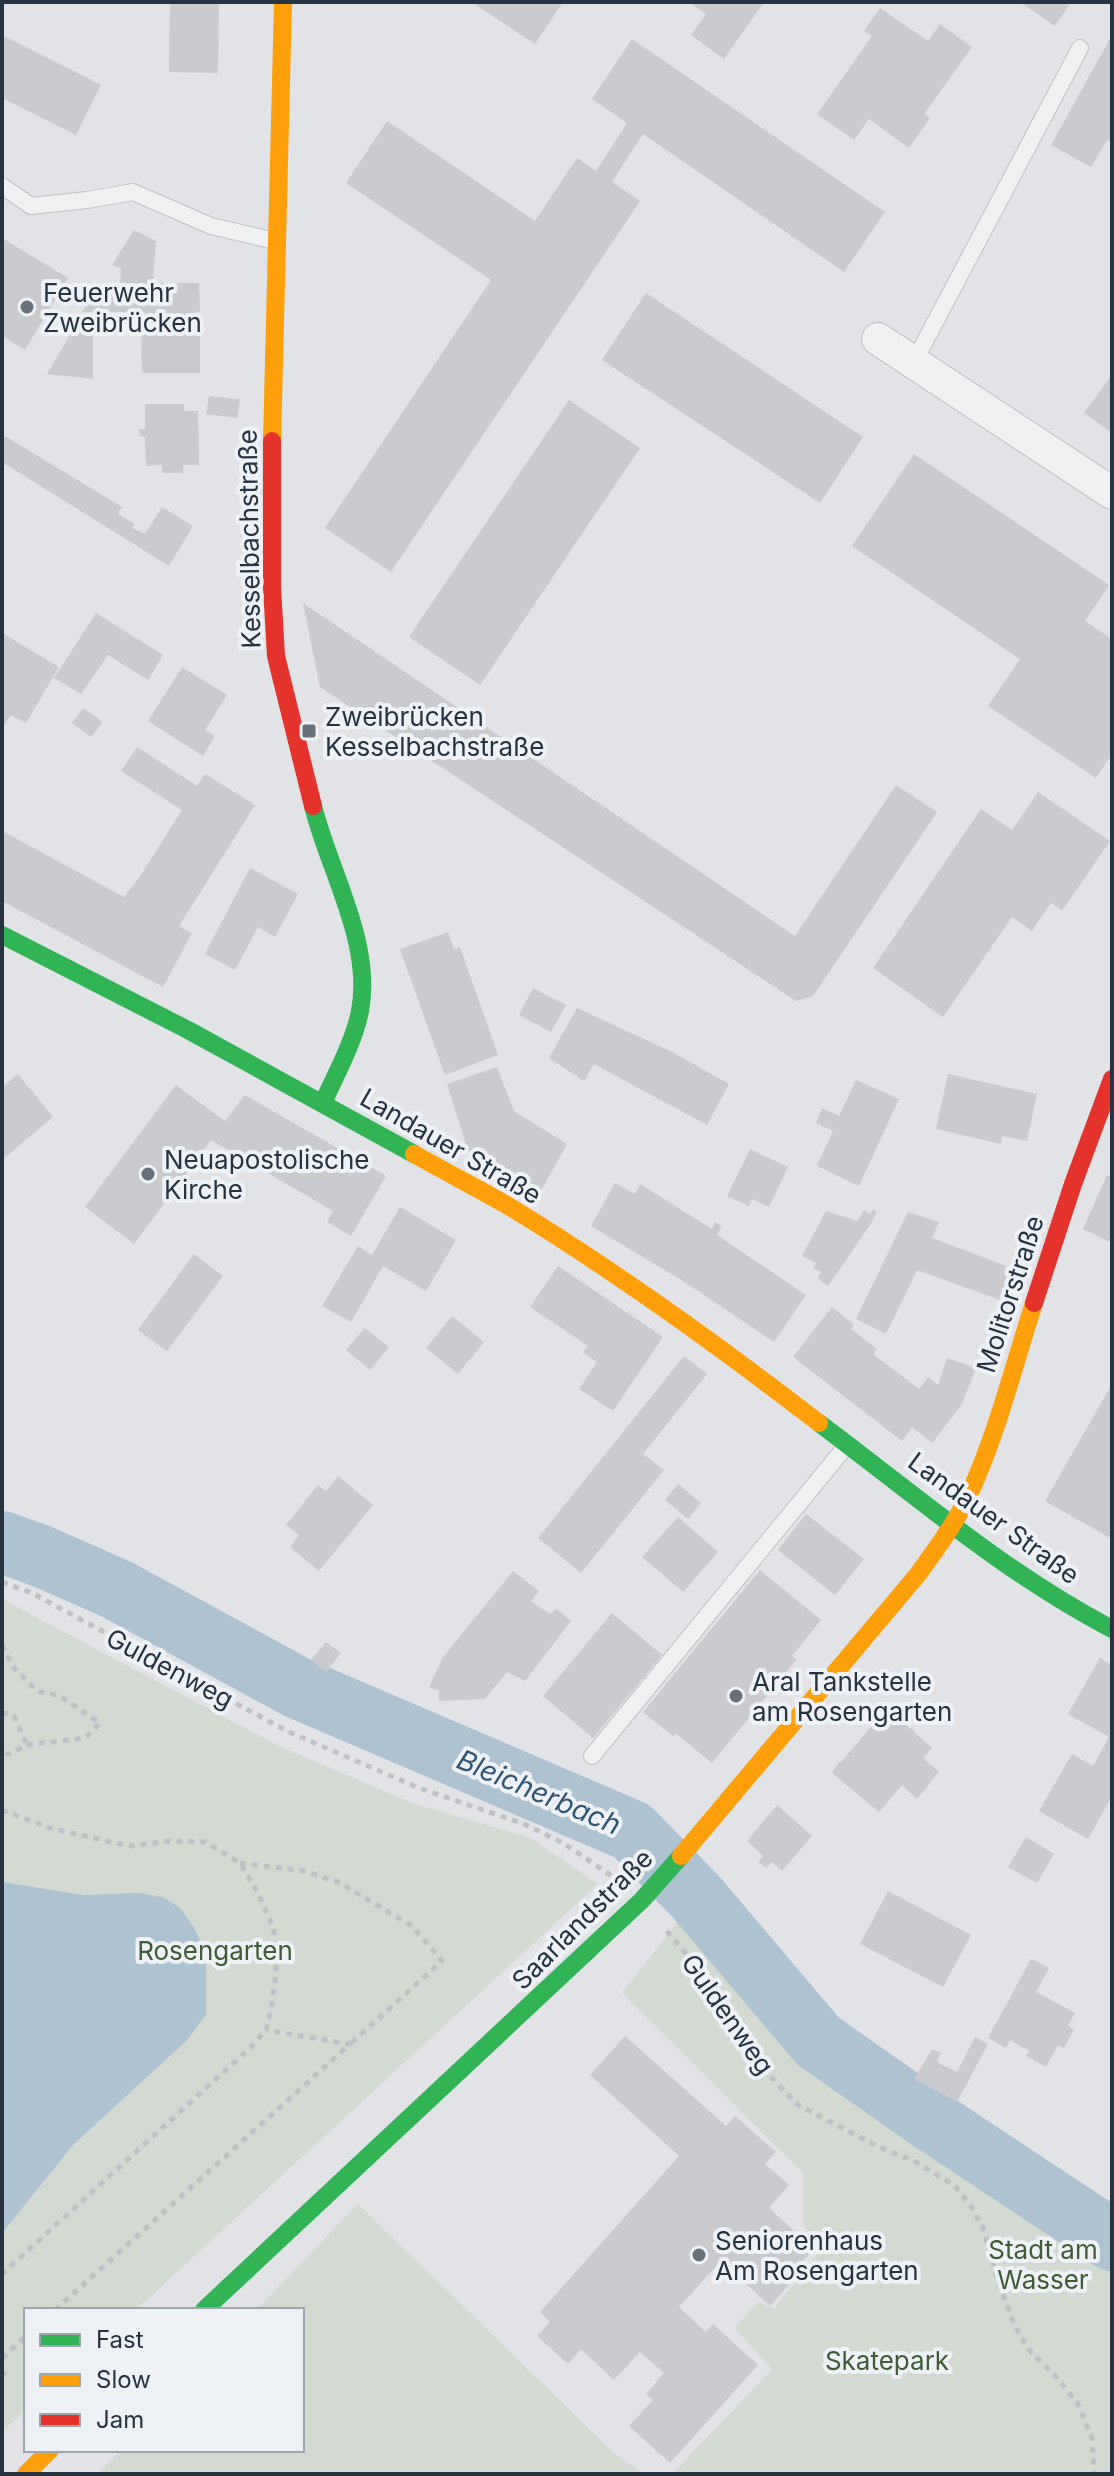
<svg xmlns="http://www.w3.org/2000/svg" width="1114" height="2476" font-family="Inter,sans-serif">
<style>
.green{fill:#d2dad1}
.water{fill:#aec3d2}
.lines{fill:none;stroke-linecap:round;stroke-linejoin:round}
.river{stroke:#aec3d2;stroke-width:62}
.building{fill:#c9cbce}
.lane-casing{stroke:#bfc1c4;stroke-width:18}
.street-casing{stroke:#bfc1c4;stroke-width:34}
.path{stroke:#bfc2c5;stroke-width:5;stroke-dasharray:6 6;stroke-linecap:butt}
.lane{stroke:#f0f1f3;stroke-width:16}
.street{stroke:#f0f1f3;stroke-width:32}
.fast{stroke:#30b455;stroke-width:18}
.slow{stroke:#ff9f0a;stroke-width:18}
.jam{stroke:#e5322d;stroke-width:18}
.poi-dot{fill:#68717a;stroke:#eef2f6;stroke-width:3}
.labels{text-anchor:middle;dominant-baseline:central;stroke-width:8;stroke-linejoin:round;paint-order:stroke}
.poi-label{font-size:26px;fill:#273340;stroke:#eef2f6;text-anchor:start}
.street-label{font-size:26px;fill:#273340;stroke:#eef2f6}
.park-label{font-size:26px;fill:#405c34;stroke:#eef2f6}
.water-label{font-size:28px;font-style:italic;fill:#305675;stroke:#eef2f6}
</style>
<rect width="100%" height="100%" fill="#e1e3e6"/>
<!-- green -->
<g class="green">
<polygon points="2,1599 279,1746 412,1803 528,1837 598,1884 136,2310 26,2310 26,2410 2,2432"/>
<polygon points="706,1886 796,2000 873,2066 1112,2226 1112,2474 672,2474 772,2369 734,2328 758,2302 774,2309 818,2253 803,2223 803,2173 622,1993"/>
<polygon points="358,2204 614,2453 643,2474 97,2474 121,2450 302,2450 302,2310 256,2310"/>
</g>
<!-- water -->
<polygon class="water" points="2,1882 83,1895 138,1893 163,1897 180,1908 193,1926 202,1944 206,1964 206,2015 186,2041 73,2145 2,2233"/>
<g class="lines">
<!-- river -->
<polyline class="river" points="2,1542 41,1556 116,1589 298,1688 632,1831 697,1898 818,2041 935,2123 1112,2240"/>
</g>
<!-- building -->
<g class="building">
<polygon points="170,2 219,2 218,73 169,72"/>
<polygon points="471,2 563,2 535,44"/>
<polygon points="689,2 764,2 724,59 691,35 706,14"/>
<polygon points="1020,2 1071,2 1055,26"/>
<polygon points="880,8 928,41 940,24 972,47 924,114 930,118 909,148 869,119 854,140 817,114 872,36 864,31"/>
<polygon points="2,35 101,85 76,135 2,98"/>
<polygon points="1112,35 1112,142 1107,140 1091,167 1051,145"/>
<polygon points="632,39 885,212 844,272 643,134 612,182 640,201 391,572 325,528 491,280 346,183 387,121 535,221 577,158 596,171 627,123 592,99"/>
<polygon points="134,230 156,241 153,283 199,283 200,312 195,312 195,335 200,335 200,373 142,373 141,324 145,324 145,312 82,312 98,287 120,287 121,268 112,265"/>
<polygon points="2,238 68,278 25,350 2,336"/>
<polygon points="646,293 863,437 820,503 602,360"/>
<polygon points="90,330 93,330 93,379 47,374 71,333"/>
<polygon points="1112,375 1112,433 1084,413"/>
<polygon points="209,396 240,399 237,418 206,414"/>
<polygon points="569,400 640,448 480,685 409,637"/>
<polygon points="145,404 184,404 184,411 198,411 199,465 183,465 183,473 162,473 162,465 146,466 145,437 140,436 139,429 145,429"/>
<polygon points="5,436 122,507 118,514 135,524 133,528 145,534 162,507 193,526 169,566 2,462 2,441"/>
<polygon points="914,454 1109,585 1085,621 1112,639 1112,754 1096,778 988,706 1020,659 852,546"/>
<polygon points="303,603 795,936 896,785 937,812 813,996 796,1001 320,687"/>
<polygon points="96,613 163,655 148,680 108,655 81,694 54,678"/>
<polygon points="2,633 59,667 26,723 11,715 2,729"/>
<polygon points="182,667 227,695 205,730 215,736 203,756 148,721"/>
<polygon points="83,708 103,722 91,737 72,723"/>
<polygon points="137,747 197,786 205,774 255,805 179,926 192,933 163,987 2,901 2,831 124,897 141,875 182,810 121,771"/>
<polygon points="1038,792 1110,841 1062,911 1051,903 1032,931 1012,917 943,1017 873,968 981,809 1012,830"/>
<polygon points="250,868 298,894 275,937 258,927 235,970 205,954"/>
<polygon points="448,932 454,949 460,947 498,1055 445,1075 400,949"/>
<polygon points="533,988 566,1005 551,1032 519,1015"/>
<polygon points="577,1008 672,1052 729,1084 707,1125 594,1064 584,1081 549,1058"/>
<polygon points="497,1067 514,1111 567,1144 538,1196 468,1151 447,1084"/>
<polygon points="18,1074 53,1117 2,1160 2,1087"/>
<polygon points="948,1074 1037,1094 1027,1141 1002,1136 1001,1144 936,1129"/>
<polygon points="856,1080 899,1099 859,1186 817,1166 833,1131 816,1123 822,1108 839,1116"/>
<polygon points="176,1085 225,1121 245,1095 386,1176 351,1236 327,1222 333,1211 211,1140 134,1244 85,1207"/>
<polygon points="750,1149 788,1167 769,1207 752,1199 749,1206 727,1196"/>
<polygon points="1107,1175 1112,1177 1112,1243 1083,1229"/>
<polygon points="615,1183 635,1194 640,1184 712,1229 715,1222 722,1226 717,1235 806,1295 774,1342 683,1281 591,1226"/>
<polygon points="400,1207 456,1240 426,1291 383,1266 351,1322 322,1306 358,1246 372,1255"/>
<polygon points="873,1209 877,1212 870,1225 828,1286 817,1278 821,1272 813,1268 816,1263 802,1256 826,1211 858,1221 864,1210 870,1214"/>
<polygon points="908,1212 939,1222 932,1238 1012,1268 1000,1300 917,1270 886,1334 856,1319"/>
<polygon points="194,1254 223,1276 167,1351 138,1330"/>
<polygon points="558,1266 663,1337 613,1411 579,1389 597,1362 583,1352 588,1346 530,1307"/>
<polygon points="832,1307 854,1325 851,1329 877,1349 873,1354 919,1389 928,1377 938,1385 947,1358 976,1368 962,1404 932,1443 912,1427 902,1441 793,1357"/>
<polygon points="452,1316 484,1342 458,1374 426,1348"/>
<polygon points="365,1328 389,1347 370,1370 346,1350"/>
<polygon points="684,1356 707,1374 643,1454 664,1470 581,1573 538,1538"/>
<polygon points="1112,1384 1112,1539 1045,1501"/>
<polygon points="338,1476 373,1505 319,1571 290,1547 299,1535 286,1525 318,1485 326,1491"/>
<polygon points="678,1484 701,1503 688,1519 665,1500"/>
<polygon points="806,1514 864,1559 835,1595 778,1550"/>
<polygon points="678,1517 718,1552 683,1592 642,1557"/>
<polygon points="760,1570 821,1620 792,1656 797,1659 712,1763 675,1733 673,1736 643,1712"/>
<polygon points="513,1571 539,1591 531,1601 550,1614 557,1609 571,1621 525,1681 507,1672 485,1699 439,1701 439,1691 429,1687 443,1657"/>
<polygon points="612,1613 662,1655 593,1738 543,1696"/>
<polygon points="326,1642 341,1653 326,1672 311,1660"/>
<polygon points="1100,1658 1112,1665 1112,1796 1088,1839 1039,1811 1072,1754 1093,1766 1109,1737 1068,1714"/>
<polygon points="886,1709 909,1728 913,1729 915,1733 932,1748 923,1758 939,1772 917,1799 902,1785 879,1812 832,1773 838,1763 842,1761 876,1721 877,1716"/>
<polygon points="777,1805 812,1836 782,1871 772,1862 766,1868 758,1862 763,1856 747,1841"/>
<polygon points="1026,1837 1054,1854 1037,1883 1008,1867"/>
<polygon points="888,1891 971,1935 943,1987 860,1944"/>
<polygon points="1031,1959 1049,1968 1036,1992 1075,2013 1068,2026 1074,2029 1064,2048 1058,2045 1046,2067 1026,2056 1029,2051 1010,2040 1006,2048 988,2038"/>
<polygon points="625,2036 726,2126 735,2116 776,2152 765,2164 789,2185 769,2208 814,2249 800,2264 804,2268 770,2306 721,2261 679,2307 706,2332 713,2324 758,2365 670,2463 629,2426 653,2400 646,2394 664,2373 640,2352 614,2380 581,2349 568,2364 537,2336 550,2322 540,2312 679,2156 590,2075"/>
<polygon points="975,2037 988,2044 957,2102 914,2079 932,2049 941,2053 937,2062 957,2072"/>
</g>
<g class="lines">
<defs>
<g id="lane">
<polyline points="2,186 31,206 87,200 133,192 211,226 275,241"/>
<polyline points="914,362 1080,48"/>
<polyline points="592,1756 847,1445"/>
</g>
<polyline id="street" points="878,339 1112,493"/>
</defs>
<!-- lane casing -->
<use href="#lane" class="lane-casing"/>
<!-- street casing -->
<use href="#street" class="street-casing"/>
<!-- path -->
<g class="path">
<polyline points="2,1582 32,1593 289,1732 419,1788 524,1824 563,1843 612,1876"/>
<polyline points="2,1645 14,1668 37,1691 60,1696 100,1723 85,1738 27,1745 9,1754 2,1753"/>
<polyline points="2,1712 14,1716 27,1745"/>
<polyline points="2,1810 53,1829 130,1846 170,1841 205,1842 240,1863 258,1893 274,1929 276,1973 271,2010 266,2030 250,2048 2,2274"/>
<polyline points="240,1863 304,1871 338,1882 412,1926 442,1961 350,2044"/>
<polyline points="667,1931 719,1994 760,2066 798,2105 877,2146 916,2162 955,2186 971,2206 983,2228 999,2284 1014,2324 1028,2349 1059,2380 1078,2404 1092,2438 1094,2474"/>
<polyline points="55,2310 350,2044 266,2030"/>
<polyline points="2,2358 26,2336"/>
<polyline points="2,2372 6,2375"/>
</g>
<!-- lane -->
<use href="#lane" class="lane"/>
<!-- street -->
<use href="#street" class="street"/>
<!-- fast -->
<g class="fast">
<path d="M313,806C329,871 373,943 360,1011C354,1042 336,1074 323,1103"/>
<polyline points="2,935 188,1030 414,1154"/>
<path d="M819,1423C914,1494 1006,1574 1112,1629"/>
<polyline points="204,2310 642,1900 681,1856"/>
</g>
<!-- slow -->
<g class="slow">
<polyline points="272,441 283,2"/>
<path d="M414,1154C444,1171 475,1187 505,1204C614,1270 718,1345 819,1423"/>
<path d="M681,1856L919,1573C938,1546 958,1520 971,1490C998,1430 1014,1365 1034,1303"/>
<polyline points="26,2474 50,2450"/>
</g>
<!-- jam -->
<g class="jam">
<polyline points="272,441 272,587 276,656 313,806"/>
<polyline points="1034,1303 1073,1184 1112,1079"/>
</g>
</g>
<!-- markers -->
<g class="poi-dot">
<circle cx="27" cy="307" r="8"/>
<rect x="301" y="723" width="16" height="16" rx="4"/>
<circle cx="148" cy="1174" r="8"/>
<circle cx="736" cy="1696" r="8"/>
<circle cx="699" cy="2255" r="8"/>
</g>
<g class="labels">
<!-- poi labels -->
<g class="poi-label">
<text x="43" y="292">Feuerwehr<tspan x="43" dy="30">Zweibrücken</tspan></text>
<text x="325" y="716">Zweibrücken<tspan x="325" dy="30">Kesselbachstraße</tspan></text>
<text x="164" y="1159">Neuapostolische<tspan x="164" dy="30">Kirche</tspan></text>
<text x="752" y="1681">Aral Tankstelle<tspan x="752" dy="30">am Rosengarten</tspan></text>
<text x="715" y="2240">Seniorenhaus<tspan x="715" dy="30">Am Rosengarten</tspan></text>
</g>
<!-- street labels -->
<g class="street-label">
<text transform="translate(249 539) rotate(-91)">Kesselbachstraße</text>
<text transform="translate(451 1146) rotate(30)">Landauer Straße</text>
<text transform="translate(1010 1294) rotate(-72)">Molitorstraße</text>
<text transform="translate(994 1518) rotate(36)">Landauer Straße</text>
<text transform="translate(170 1668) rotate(28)">Guldenweg</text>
<text transform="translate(582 1919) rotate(-45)">Saarlandstraße</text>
<text transform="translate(728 2014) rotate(55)">Guldenweg</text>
</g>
<!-- park labels -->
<g class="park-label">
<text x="215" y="1950">Rosengarten</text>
<text x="1043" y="2249">Stadt am<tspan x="1043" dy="30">Wasser</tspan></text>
<text x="887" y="2360">Skatepark</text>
</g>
<!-- water labels -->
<g class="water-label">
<text transform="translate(539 1792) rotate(23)">Bleicherbach</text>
</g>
</g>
<!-- border -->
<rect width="1114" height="2476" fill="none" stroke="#273340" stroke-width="8"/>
<!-- legend -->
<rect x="24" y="2308" width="280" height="144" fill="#eef2f6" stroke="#9ea6ad" stroke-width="2"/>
<rect x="40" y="2334" width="40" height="12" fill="#30b455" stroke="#9ea6ad" stroke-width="2"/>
<text x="96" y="2348" font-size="24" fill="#273340">Fast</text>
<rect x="40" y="2374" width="40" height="12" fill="#ff9f0a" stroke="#9ea6ad" stroke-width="2"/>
<text x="96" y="2388" font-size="24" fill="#273340">Slow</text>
<rect x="40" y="2414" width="40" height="12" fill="#e5322d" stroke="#9ea6ad" stroke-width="2"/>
<text x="96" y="2428" font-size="24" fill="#273340">Jam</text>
</svg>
